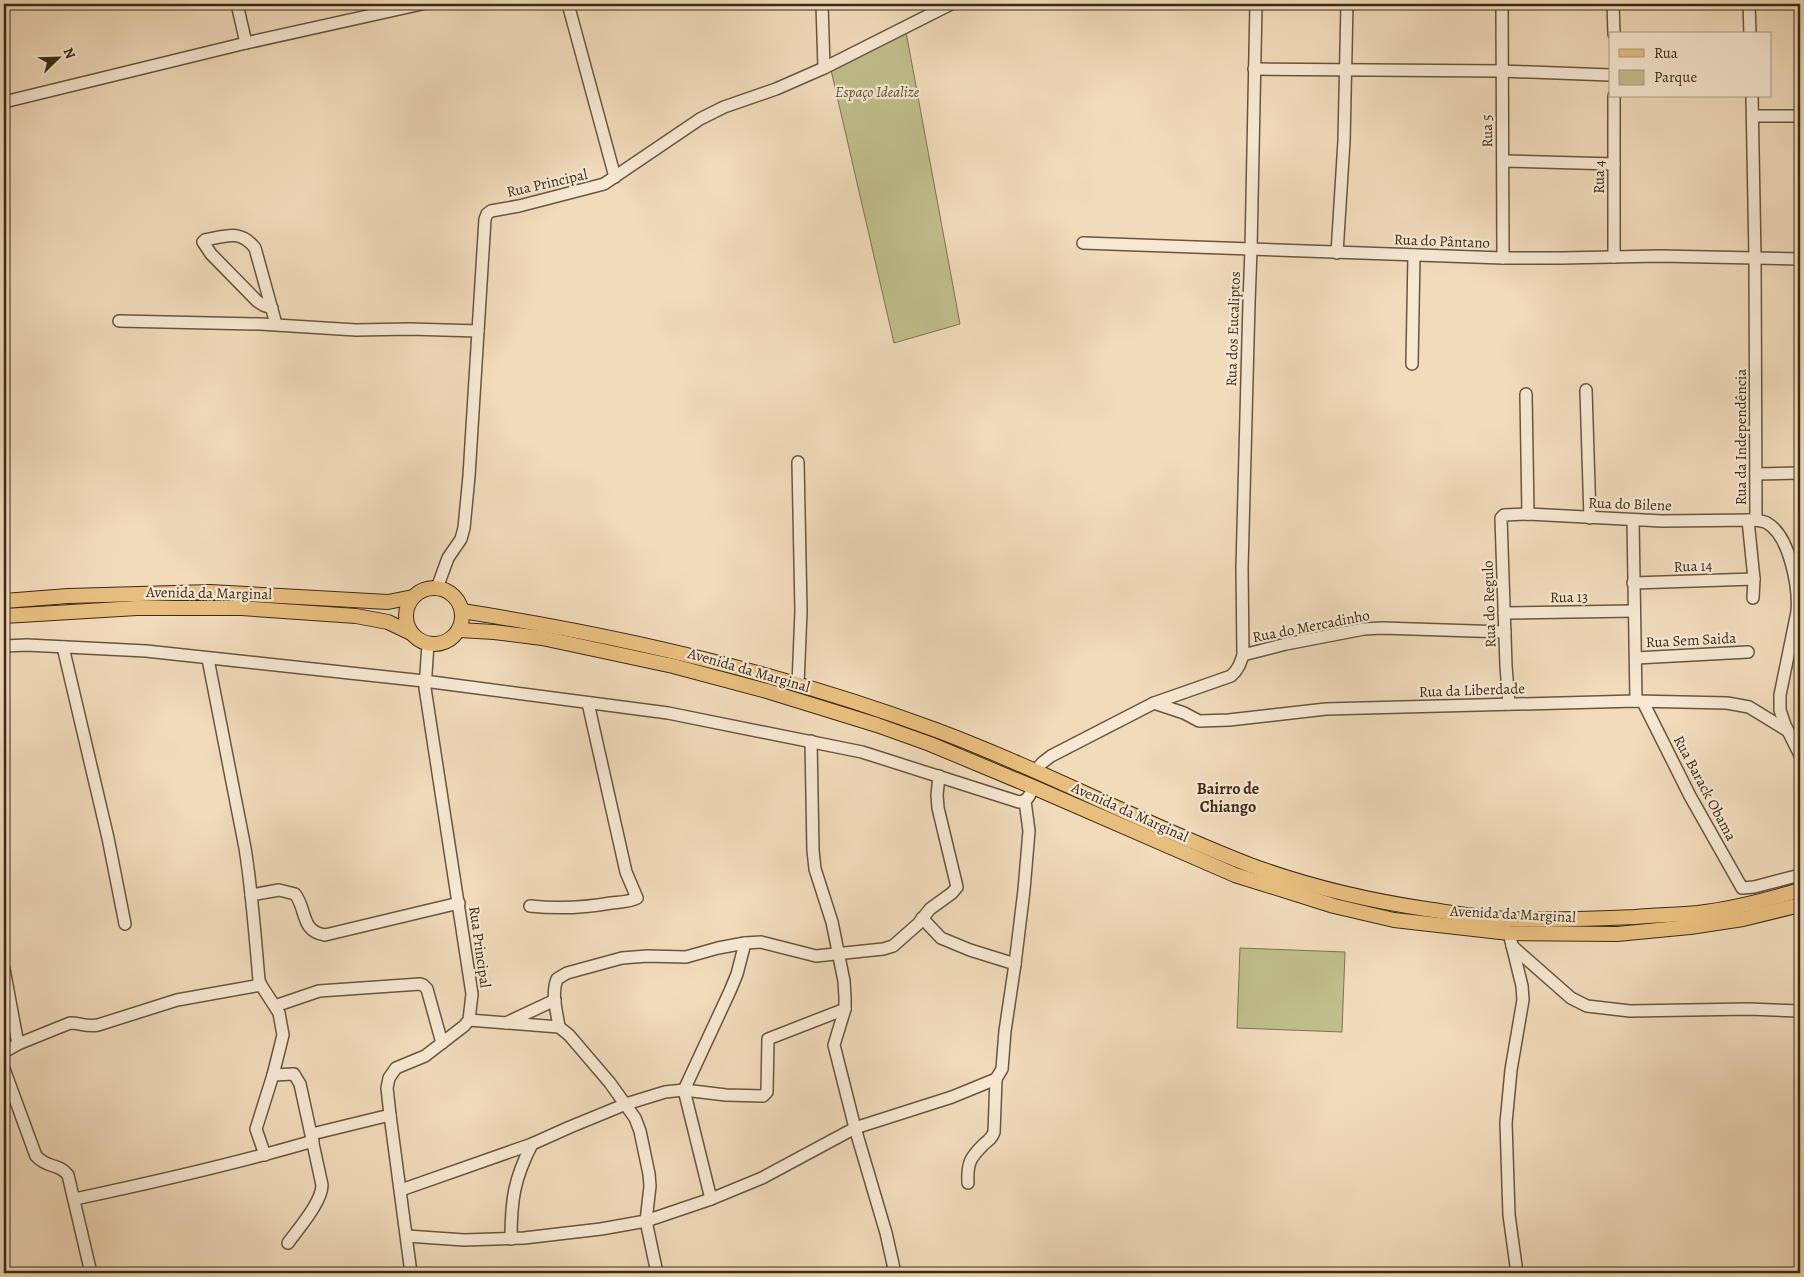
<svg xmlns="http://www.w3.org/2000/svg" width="1804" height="1277" font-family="Alegreya,serif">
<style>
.green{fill:#c0be8c;stroke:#7d7452}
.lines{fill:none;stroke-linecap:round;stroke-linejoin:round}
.minor-casing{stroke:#685641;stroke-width:14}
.major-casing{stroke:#3a2a18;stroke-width:16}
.minor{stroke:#f6e8d3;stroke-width:11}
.major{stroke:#e8be7e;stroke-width:14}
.labels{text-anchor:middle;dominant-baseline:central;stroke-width:4.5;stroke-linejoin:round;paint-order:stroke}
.park-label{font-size:15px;font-style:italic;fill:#5c4f35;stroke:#f6e8d3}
.street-label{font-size:15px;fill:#3a2a18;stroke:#f6e8d3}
.neighbourhood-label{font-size:16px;font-weight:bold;fill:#3a2a18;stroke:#f6e8d3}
</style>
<rect width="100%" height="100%" fill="#f1dbbb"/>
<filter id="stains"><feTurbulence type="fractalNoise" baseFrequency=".004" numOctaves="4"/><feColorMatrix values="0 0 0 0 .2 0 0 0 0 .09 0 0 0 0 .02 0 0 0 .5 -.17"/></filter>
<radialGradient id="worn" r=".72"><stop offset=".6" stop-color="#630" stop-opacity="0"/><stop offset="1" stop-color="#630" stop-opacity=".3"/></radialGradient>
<!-- green -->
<g class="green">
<polygon points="906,32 960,324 894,343 831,70"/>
<polygon points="1240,948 1345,952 1342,1032 1237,1028"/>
</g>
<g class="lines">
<defs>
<g id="minor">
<polyline points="237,4 246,43"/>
<polyline points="568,4 615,177"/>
<polyline points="822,4 824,68"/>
<polyline points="1502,4 1503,258"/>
<polyline points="1613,4 1614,34"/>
<polyline points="1749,4 1750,34"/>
<polyline points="1254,69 1502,71 1610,75"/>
<polyline points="1752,96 1755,258 1756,520"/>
<polyline points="4,102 246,43 422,4"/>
<polyline points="1753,116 1800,116"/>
<polyline points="1503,161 1614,164"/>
<polyline points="1083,243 1503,258 1562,258 1660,256 1800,259"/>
<polyline points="1337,253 1344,141 1347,4"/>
<polyline points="1614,257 1614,96"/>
<path d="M272,308L263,305L257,301L211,254L203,242L205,240C226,236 240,229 255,248L276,324"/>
<polyline points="119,321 260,324 356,330 410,329 478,331"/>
<polyline points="1412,364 1414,255"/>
<polyline points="1586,390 1590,518"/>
<polyline points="1526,394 1528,514"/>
<polyline points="1756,474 1800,473"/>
<polyline points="1633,520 1636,701"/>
<polyline points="1748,520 1754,579 1753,598"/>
<polyline points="1633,583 1754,579"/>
<polyline points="437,588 448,558 461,539 464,528 469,476 485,219 487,214 491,211 519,206 604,184 700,119 724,107 776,89 824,68 951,4"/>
<polyline points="1504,613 1634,611"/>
<path d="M4,646L27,645L146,651L424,681L668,713L862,752L1019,802C1029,801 1030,794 1033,787"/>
<polyline points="63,647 108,838 125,924"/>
<polyline points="1243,655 1286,644 1364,629 1382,628 1505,632"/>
<polyline points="1636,658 1748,652"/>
<path d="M208,659L245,848C252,891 255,936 259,980L261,985L279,1013L283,1035L273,1075L256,1129L265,1155"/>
<polyline points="798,685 801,611 798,462"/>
<polyline points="1643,702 1690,796 1742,888 1754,887 1800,875"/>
<polyline points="1154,703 1184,713 1199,721 1229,720 1326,709 1636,701 1727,703 1749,707 1788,731"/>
<path d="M1509,704L1506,666L1501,518L1504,515L1528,514L1662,521L1756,520C1759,521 1764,521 1767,523C1790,536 1799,588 1797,612L1780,695V710L1785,725L1800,755"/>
<polyline points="811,741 813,850 815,869 832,922 844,981 845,997 845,1009 834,1045 855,1128 886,1233 895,1273"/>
<path d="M1035,771L1042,763L1051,756L1154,703L1231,676C1238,670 1240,664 1243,655L1242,568L1249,303L1251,249L1256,4"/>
<path d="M251,895L279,890L295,894C307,909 300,931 325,935L459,903"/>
<path d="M530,906C558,909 583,908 611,903C620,902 630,902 637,898L626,872L588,703"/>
<polyline points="922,918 941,938 970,950 1015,964"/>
<polyline points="1509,933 1522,986 1523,1000 1511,1070 1506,1123 1509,1215 1517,1273"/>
<polyline points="1512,946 1571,998 1587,1006 1630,1011 1749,1009 1800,1011"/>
<polyline points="4,969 18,1044 4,1052"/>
<polyline points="275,1006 319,991 420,984 423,985 427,989 442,1043"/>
<polyline points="469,1020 559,1027 569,1035 610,1083 635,1118 640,1131 649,1174 650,1186 646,1221 657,1273"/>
<polyline points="506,1023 555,1000"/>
<path d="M559,1027C557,1012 551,994 557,979L567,973L622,958L647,956L686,957L718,948L745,943L761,942L816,956L883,949L893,946L918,924L930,909L952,893L957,887L938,808L937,795L939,776"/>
<path d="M18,1044L70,1023C81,1023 85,1027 98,1025L177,1000L261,985"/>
<path d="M4,1069L36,1156C48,1169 59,1163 68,1175L91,1273"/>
<path d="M273,1075L294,1074L300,1084L322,1185C322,1202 298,1229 288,1243"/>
<polyline points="312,1134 390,1115"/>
<path d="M968,1183C967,1163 970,1158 984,1144C989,1140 992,1138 994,1132L996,1079"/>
<polyline points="401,1190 532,1144 570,1127 626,1104 665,1092 684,1090 726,1095 763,1096 767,1092 768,1039 845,1009"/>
<path d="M75,1199C155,1182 235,1164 313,1141"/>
<polyline points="711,1199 684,1090 730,991 737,974 745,943"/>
<polyline points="407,1236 464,1240 524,1238 601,1229 646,1221 711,1199 762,1178 855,1128 952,1097 996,1079 1002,1069 1005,1031 1015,964 1024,890 1029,831 1025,801"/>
<path d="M511,1239C511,1200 514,1179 532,1144"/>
<polyline points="411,1273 390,1115 387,1088 389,1078 396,1068 425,1056 464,1026 469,1020 472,994 425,688 428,644"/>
</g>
<g id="major">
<circle cx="434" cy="616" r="28"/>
<polyline points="4,601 68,596 210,592 388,602 413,597"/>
<path d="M462,611C623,636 783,673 936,730C1043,770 1144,824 1250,865C1307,886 1366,900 1426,909C1454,913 1482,918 1509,919C1551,920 1593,919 1635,917C1656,915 1677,915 1698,913C1732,909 1767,900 1800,890"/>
<polyline points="4,616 137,608 241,608 356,616 388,622 411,633"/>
<polyline points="459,630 494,632 542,638 673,666 767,691 877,725 930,744 1033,787 1235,875 1334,906 1394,920 1509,933 1617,934 1690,927 1743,919 1800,905"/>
</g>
</defs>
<!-- minor casing -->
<use href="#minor" class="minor-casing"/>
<!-- major casing -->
<use href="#major" class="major-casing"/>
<!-- minor -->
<use href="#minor" class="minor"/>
<!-- major -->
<use href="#major" class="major"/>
</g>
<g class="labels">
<!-- park labels -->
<g class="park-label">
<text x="877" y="92">Espaço Idealize</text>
</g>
<!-- street labels -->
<g class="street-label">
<text transform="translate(1487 131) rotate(-91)">Rua 5</text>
<text transform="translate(1599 177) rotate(-90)">Rua 4</text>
<text transform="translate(547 183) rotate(-13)">Rua Principal</text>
<text transform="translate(1442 241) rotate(2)">Rua do Pântano</text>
<text transform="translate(1233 329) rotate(-88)">Rua dos Eucaliptos</text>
<text transform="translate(1741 437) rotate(-90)">Rua da Independência</text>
<text transform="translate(1630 504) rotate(2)">Rua do Bilene</text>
<text transform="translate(1693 566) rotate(-2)">Rua 14</text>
<text transform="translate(209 593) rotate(1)">Avenida da Marginal</text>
<text transform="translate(1569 597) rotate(-1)">Rua 13</text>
<text transform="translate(1489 604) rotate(-92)">Rua do Regulo</text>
<text transform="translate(1311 626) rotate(-11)">Rua do Mercadinho</text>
<text transform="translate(1691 640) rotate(-3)">Rua Sem Saida</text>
<text transform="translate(749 670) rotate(16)">Avenida da Marginal</text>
<text transform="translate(1472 690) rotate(-2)">Rua da Liberdade</text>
<text transform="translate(1705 788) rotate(62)">Rua Barack Obama</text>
<text transform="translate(1130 812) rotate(24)">Avenida da Marginal</text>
<text transform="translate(1513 914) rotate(3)">Avenida da Marginal</text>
<text transform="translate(480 947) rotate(82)">Rua Principal</text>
</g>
<!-- neighbourhood labels -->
<g class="neighbourhood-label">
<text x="1228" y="789">Bairro de<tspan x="1228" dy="18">Chiango</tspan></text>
</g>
</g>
<!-- margin -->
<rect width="1804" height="1277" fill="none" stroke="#f1dbbb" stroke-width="20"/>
<rect x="5" y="5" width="1794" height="1267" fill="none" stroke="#3a2a18" stroke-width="2.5"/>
<rect x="10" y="10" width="1784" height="1257" fill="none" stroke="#3a2a18"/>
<!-- legend -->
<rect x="1609" y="32" width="162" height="65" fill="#f6e8d3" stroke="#ab9c88"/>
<rect x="1619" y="49" width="25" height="8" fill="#e8be7e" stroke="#ab9c88"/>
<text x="1654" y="58" font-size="15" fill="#3a2a18">Rua</text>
<rect x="1619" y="70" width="25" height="15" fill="#c0be8c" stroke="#ab9c88"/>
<text x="1654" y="82" font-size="15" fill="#3a2a18">Parque</text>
<!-- north arrow -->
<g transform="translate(58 58) rotate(67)" stroke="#f6e8d3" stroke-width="4" paint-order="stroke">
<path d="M0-4L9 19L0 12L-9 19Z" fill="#3a2a18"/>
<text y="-8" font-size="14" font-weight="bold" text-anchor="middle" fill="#3a2a18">N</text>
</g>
<rect width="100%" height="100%" filter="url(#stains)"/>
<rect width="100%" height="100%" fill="url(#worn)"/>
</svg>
